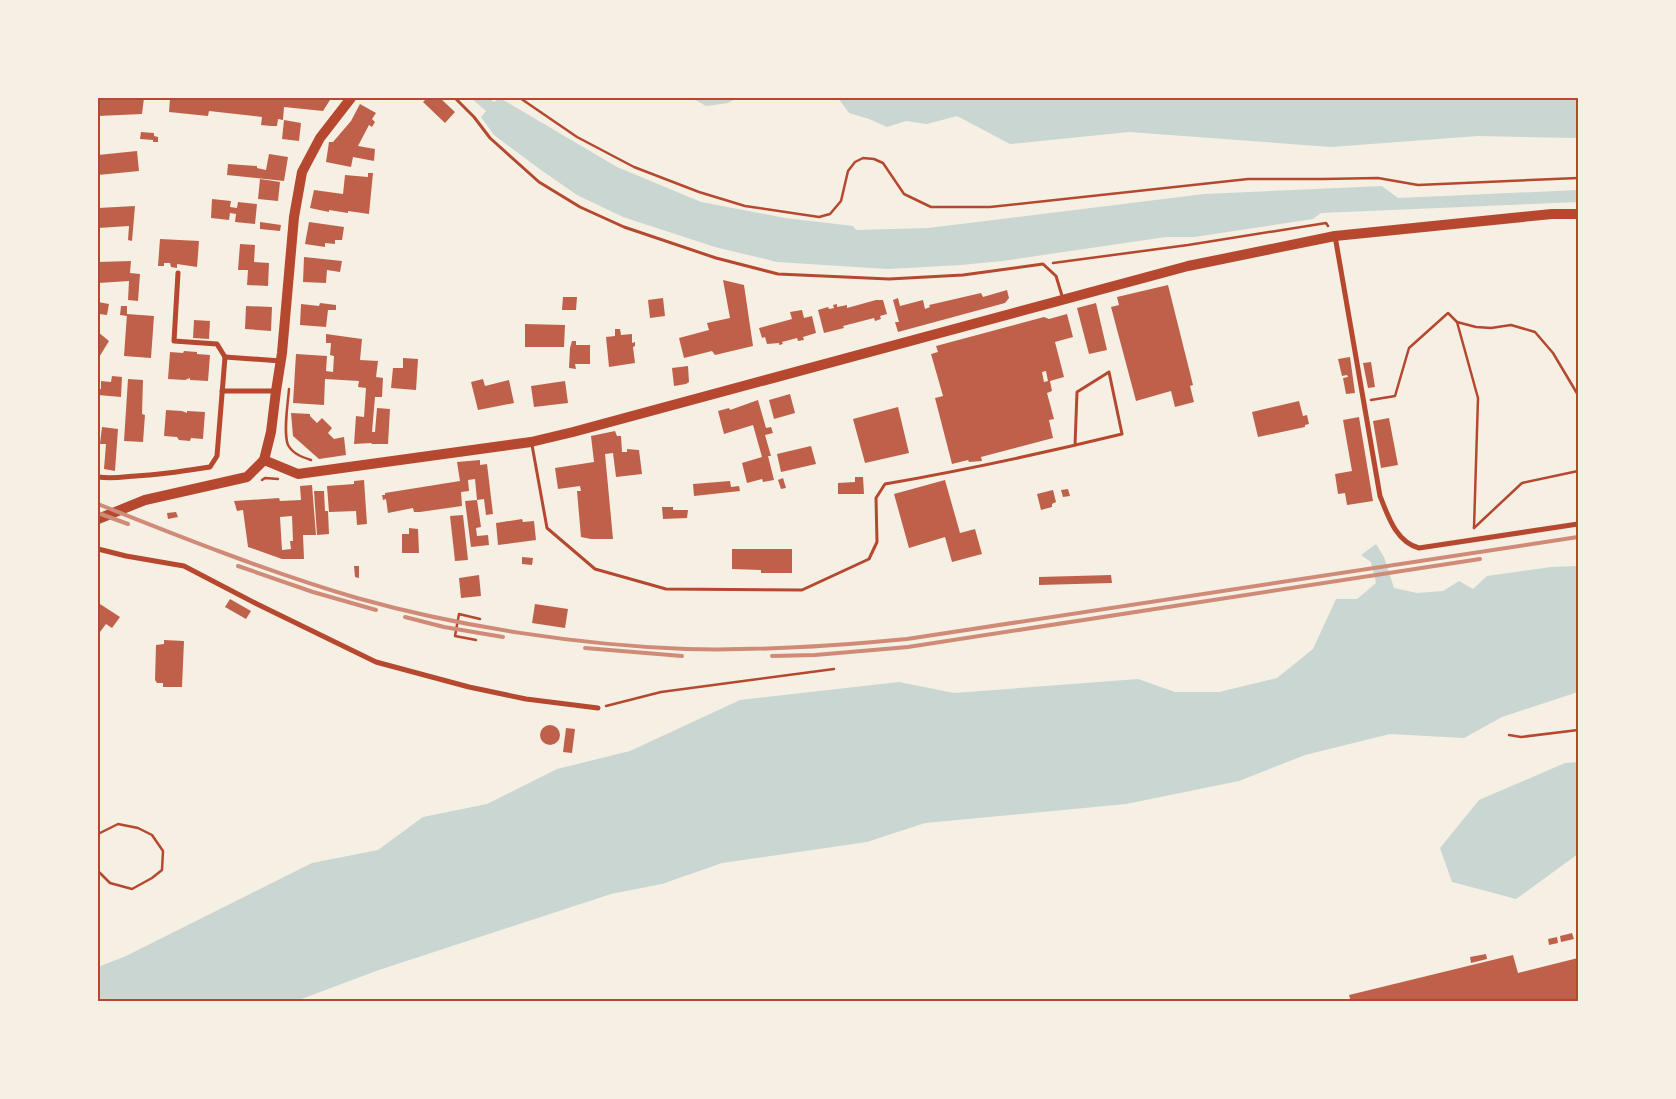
<svg xmlns="http://www.w3.org/2000/svg" width="1676" height="1099" font-family="Overpass,sans-serif">
<style>
.water{fill:#c9d6d2}
.building{fill:#bf614a;fill-rule:evenodd}
.lines{fill:none;stroke-linecap:round;stroke-linejoin:round}
.path{stroke:#b5482f;stroke-width:2.5}
.service{stroke:#b5482f;stroke-width:3}
.minor{stroke:#b5482f;stroke-width:5}
.secondary{stroke:#b5482f;stroke-width:10}
.rail{stroke:#cf8b77;stroke-width:4}
.neatline{fill:none;stroke:#b5482f;stroke-width:2}
</style>
<rect width="100%" height="100%" fill="#f6efe4"/>
<!-- water -->
<g class="water">
<polygon points="471,98 488,98 494,102 500,98 617,167 701,202 785,218 853,226 856,230 928,228 1204,194 1382,186 1398,198 1578,190 1578,202 1321,213 1313,219 1194,237 1166,237 1002,261 961,265 888,269 777,262 715,247 623,217 577,195 541,170 494,135 481,117 486,111"/>
<polygon points="692,98 737,98 728,103 706,106"/>
<polygon points="838,98 1578,98 1578,138 1478,136 1331,147 1129,132 1010,144 957,116 927,124 906,121 887,127 869,119 849,113"/>
<polygon points="1376,544 1384,557 1394,588 1417,593 1443,591 1459,581 1473,589 1487,576 1551,567 1578,566 1578,692 1502,717 1464,738 1390,734 1305,755 1239,781 1126,804 925,823 867,842 722,863 662,884 611,894 376,971 296,1001 98,1001 98,967 126,956 312,863 378,850 423,817 487,804 557,769 630,751 740,700 899,682 954,693 1138,679 1175,692 1219,692 1277,678 1313,649 1336,599 1357,599 1376,583 1371,562 1361,555"/>
<polygon points="1578,762 1578,854 1516,899 1452,882 1440,848 1479,800 1565,763"/>
</g>
<!-- building -->
<g class="building">
<polygon points="98,98 144,98 142,114 98,116"/>
<polygon points="170,98 309,98 330,100 323,111 284,107 283,120 278,119 277,126 271,126 261,125 262,117 209,111 208,116 169,112"/>
<polygon points="427,98 437,98 439,99 440,98 455,112 445,123 423,102"/>
<polygon points="360,104 376,113 372,119 375,122 372,127 369,125 358,146 375,149 374,161 353,157 351,167 326,162 329,142 333,142 351,121"/>
<polygon points="284,120 301,123 299,141 282,139"/>
<polygon points="141,132 154,133 154,136 158,137 158,142 153,142 153,140 140,139"/>
<polygon points="137,151 139,171 98,175 98,155"/>
<polygon points="269,154 288,157 284,181 227,175 228,164 257,166 257,168 266,170"/>
<polygon points="368,173 373,173 369,214 348,211 348,213 329,210 329,212 310,208 314,190 343,194 345,175 368,177"/>
<polygon points="260,179 280,182 278,201 258,199"/>
<polygon points="212,199 231,201 230,207 237,208 238,202 257,204 255,224 235,222 236,214 230,213 229,220 211,218"/>
<polygon points="135,206 132,241 128,240 129,226 98,228 98,208"/>
<polygon points="260,222 281,225 280,231 260,229"/>
<polygon points="309,222 344,227 342,240 335,240 335,244 325,243 325,247 305,244"/>
<polygon points="160,239 199,241 197,267 177,264 177,268 171,267 170,263 164,263 164,266 158,266"/>
<polygon points="240,244 255,245 254,262 269,263 268,286 247,285 248,270 238,270"/>
<polygon points="304,257 342,261 340,272 327,270 326,283 303,282"/>
<polygon points="131,261 130,273 140,274 138,301 128,300 129,281 98,283 98,262"/>
<polygon points="723,280 744,285 753,346 715,355 712,351 684,358 679,338 709,330 707,323 730,318"/>
<polygon points="1168,285 1193,385 1190,386 1194,402 1175,407 1171,391 1136,401 1111,307 1119,305 1117,297"/>
<polygon points="1007,290 1009,298 1005,303 898,332 895,322 899,322 893,300 898,298 900,306 923,300 925,309 930,307 929,305 981,293 983,297"/>
<polygon points="563,297 577,297 576,310 562,310"/>
<polygon points="663,298 665,316 650,318 648,300"/>
<polygon points="876,300 883,300 887,314 880,316 881,319 875,321 874,318 843,326 844,328 824,333 818,310 828,307 829,309 834,308 833,305 837,304 837,307 847,305 847,308"/>
<polygon points="98,302 109,304 107,315 99,314 99,320"/>
<polygon points="320,303 336,305 336,310 328,310 326,327 300,325 301,304 319,306"/>
<polygon points="1096,303 1107,350 1089,354 1077,308"/>
<polygon points="121,306 127,306 127,316 120,315"/>
<polygon points="246,306 272,307 271,331 245,329"/>
<polygon points="802,310 804,318 812,316 816,333 803,337 804,340 798,341 797,338 782,342 783,344 779,345 779,343 767,344 765,337 762,338 759,328 792,319 790,312"/>
<polygon points="127,314 154,316 151,358 124,356"/>
<path d="M1067,314L1073,337L1055,342L1064,377L1050,381L1052,391L1047,393L1054,419L1049,420L1053,438L981,457L982,461L969,462L968,460L952,464L935,398L943,396L931,354L938,352L936,346L1044,317L1049,319ZM1046,371L1048,381L1044,382L1042,372Z"/>
<polygon points="194,320 210,321 209,339 193,338"/>
<polygon points="525,324 565,325 564,347 525,347"/>
<polygon points="615,329 620,329 621,335 632,334 632,343 635,342 635,346 633,347 635,363 609,367 606,337 615,336"/>
<polygon points="98,332 109,341 98,359"/>
<polygon points="326,334 362,339 360,360 378,361 376,377 383,378 382,397 375,397 372,432 375,432 377,408 390,409 388,444 372,444 371,443 354,444 356,416 364,417 366,388 358,387 359,381 325,379 324,405 293,403 296,354 327,356 326,371 333,372 334,356 330,355 331,343 326,343"/>
<polygon points="572,341 576,341 576,345 590,345 590,364 575,364 576,369 569,368 570,348"/>
<polygon points="184,351 197,352 197,354 210,355 208,381 190,380 190,378 185,380 168,379 170,352 183,353"/>
<polygon points="1350,357 1355,393 1346,394 1343,378 1348,377 1347,375 1342,376 1338,359"/>
<polygon points="403,358 418,359 416,390 391,388 393,368 403,368"/>
<polygon points="1371,362 1375,387 1368,388 1363,363"/>
<polygon points="688,366 689,382 686,384 674,386 672,368"/>
<polygon points="112,376 122,377 121,397 98,395 98,389 101,389 101,381 111,382"/>
<polygon points="128,379 143,380 142,414 145,415 143,442 124,441"/>
<polygon points="483,379 485,386 509,380 514,403 478,410 471,382"/>
<polygon points="565,381 568,403 534,407 531,386"/>
<polygon points="790,394 795,413 774,419 769,400"/>
<polygon points="758,400 766,428 771,427 773,433 765,435 771,456 768,456 774,480 763,482 762,479 747,483 742,463 762,457 753,425 724,434 718,411 729,408 730,410"/>
<polygon points="1299,401 1303,416 1307,415 1309,424 1305,425 1305,427 1258,437 1252,412"/>
<polygon points="898,407 909,453 865,463 853,419"/>
<polygon points="166,410 182,411 187,413 187,411 205,412 203,439 191,438 190,441 179,440 177,437 164,436"/>
<polygon points="291,413 310,414 310,416 317,423 322,418 332,428 328,433 334,439 344,437 346,455 319,459 293,436"/>
<polygon points="1359,417 1373,501 1347,505 1345,493 1338,494 1335,474 1352,471 1343,420"/>
<polygon points="1389,418 1398,465 1381,468 1373,421"/>
<polygon points="102,427 118,429 115,471 104,469 106,444 100,444"/>
<polygon points="615,431 617,436 621,436 622,452 627,452 627,449 639,450 642,474 616,477 613,453 605,454 613,539 591,539 581,537 577,491 581,491 580,486 558,489 555,468 594,462 591,436"/>
<polygon points="811,446 816,464 781,472 777,454"/>
<polygon points="480,460 480,465 487,464 493,514 486,515 484,499 477,500 475,479 468,480 469,491 461,492 462,506 420,512 414,512 413,508 388,513 386,499 383,500 382,495 385,495 385,493 460,481 457,462"/>
<polygon points="855,477 863,477 864,494 838,494 838,483 855,482"/>
<polygon points="783,478 786,488 781,489 778,480"/>
<polygon points="364,480 367,524 357,525 356,511 329,512 327,486 354,484 354,481"/>
<polygon points="945,480 960,533 975,529 982,554 952,562 945,537 909,548 894,494"/>
<polygon points="730,481 731,487 739,486 740,491 694,496 693,484"/>
<path d="M312,485L316,535H303L304,559H282L248,547L243,510L237,511L234,501L279,498L280,501L301,500L300,486ZM292,516L293,541H290L291,549L282,550L280,517Z"/>
<polygon points="1068,489 1070,496 1063,497 1061,490"/>
<polygon points="1053,490 1056,502 1052,504 1052,507 1041,510 1037,494"/>
<polygon points="314,491 324,491 325,511 328,511 329,534 317,535"/>
<polygon points="477,500 481,527 476,528 477,536 488,535 489,545 471,547 465,501"/>
<polygon points="662,507 673,507 673,510 688,510 687,518 663,519"/>
<polygon points="176,512 178,517 168,519 167,513"/>
<polygon points="463,515 468,560 455,561 450,516"/>
<polygon points="522,519 523,522 534,521 536,540 498,545 496,523"/>
<polygon points="409,528 418,529 419,553 402,553 402,534 409,534"/>
<polygon points="732,549 792,549 792,573 761,573 761,570 732,569"/>
<polygon points="522,557 533,558 532,565 522,564"/>
<polygon points="354,566 359,566 359,578 355,577"/>
<polygon points="479,575 481,596 461,598 459,578"/>
<polygon points="1111,575 1112,583 1039,585 1039,577"/>
<polygon points="230,599 251,611 246,619 225,607"/>
<polygon points="100,604 120,617 112,628 106,624 100,632 98,630 98,608"/>
<polygon points="535,604 568,609 565,628 532,623"/>
<polygon points="164,640 184,641 182,687 163,687 163,683 157,683 155,680 156,645 164,644"/>
<circle cx="550" cy="735" r="10"/>
<polygon points="566,728 575,729 572,753 563,752"/>
<polygon points="1572,933 1574,939 1561,942 1560,936"/>
<polygon points="1557,937 1558,943 1549,945 1548,939"/>
<polygon points="1486,954 1487,959 1471,963 1470,957"/>
<polygon points="1513,955 1518,973 1578,958 1578,1002 1351,1002 1349,995"/>
</g>
<g class="lines">
<!-- path -->
<g class="path">
<polyline points="520,98 577,137 634,167 699,192 745,206 819,217 830,214 841,201 848,171 855,162 863,158 874,159 883,163 904,194 931,207 990,207 1248,179 1323,179 1378,178 1418,185 1578,178"/>
<polyline points="1053,263 1188,245 1326,223 1328,226"/>
<polyline points="1457,322 1476,327 1491,328 1511,325 1535,332 1553,353 1578,395"/>
<path d="M289,389C288,403 283,433 288,445C293,454 302,457 311,460"/>
<polyline points="1371,400 1395,396 1409,348 1448,313 1457,322 1478,398 1474,528"/>
<polyline points="262,480 265,478 278,479"/>
<polyline points="1474,528 1522,483 1578,471"/>
<polyline points="476,640 455,636 459,614 480,619"/>
<polyline points="606,706 661,692 834,669"/>
<polyline points="1509,735 1521,737 1578,730"/>
<polyline points="98,834 118,824 138,828 152,835 163,851 162,870 152,878 132,889 110,883 98,871"/>
</g>
<!-- service -->
<g class="service">
<polyline points="455,98 474,117 490,138 539,182 580,207 624,227 716,258 778,274 889,279 963,275 1043,264 1056,276 1063,299"/>
<path d="M532,445L547,528L595,569L666,589L802,590L869,559L877,542L876,498L885,484C965,470 1044,453 1122,434L1109,372L1077,392L1075,445"/>
</g>
<!-- minor -->
<g class="minor">
<path d="M1335,236L1380,496C1388,516 1396,542 1419,548L1578,524"/>
<polyline points="178,273 174,341 217,344 225,357"/>
<polyline points="225,357 281,361"/>
<polyline points="222,391 276,391"/>
<path d="M98,477C113,479 122,477 136,476C161,475 185,471 210,467L217,456L225,357"/>
<polyline points="98,549 126,556 184,566 257,604 376,662 469,687 526,699 598,708"/>
</g>
<!-- secondary -->
<g class="secondary">
<polyline points="264,460 298,474 531,442 573,432 1188,266 1335,236 1552,214 1578,214"/>
<polyline points="264,460 271,432 276,391 282,353 294,217 302,172 320,138 351,98"/>
<polyline points="98,519 145,500 247,477 264,460"/>
</g>
<!-- rail -->
<g class="rail">
<path d="M98,504C183,538 269,572 357,598C460,627 579,645 686,649C760,651 834,646 907,639L1578,537"/>
<polyline points="98,513 128,524"/>
<polyline points="238,566 313,592 376,610"/>
<polyline points="405,617 444,627 503,637"/>
<polyline points="585,648 682,656"/>
<polyline points="772,656 815,655 908,647 1480,559"/>
</g>
</g>
<!-- border -->
<rect width="1676" height="1099" fill="none" stroke="#f6efe4" stroke-width="198"/>
<rect x="99" y="99" width="1478" height="901" class="neatline"/>
</svg>
